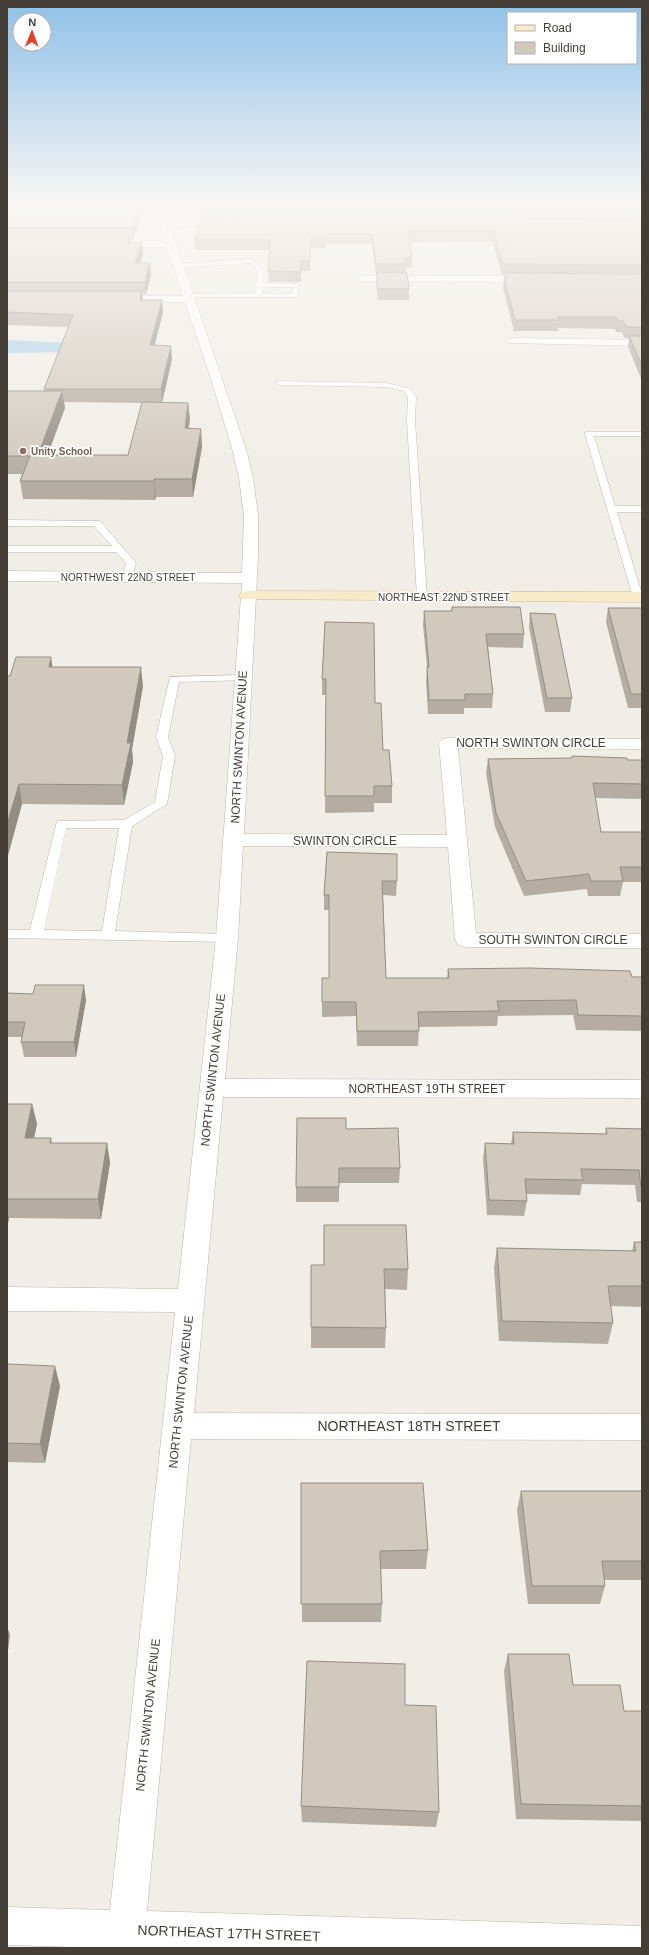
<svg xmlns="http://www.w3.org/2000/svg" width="649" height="1955" font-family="Arial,sans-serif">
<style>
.water{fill:#a9d1e8}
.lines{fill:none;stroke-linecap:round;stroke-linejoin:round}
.lane-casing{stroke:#bcb5aa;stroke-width:1}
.street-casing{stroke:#bcb5aa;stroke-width:1}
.secondary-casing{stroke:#cdbe9b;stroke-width:1}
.lane{fill:#fff;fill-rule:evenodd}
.street{fill:#fff;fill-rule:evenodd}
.secondary{fill:#f9ebca;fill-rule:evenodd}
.wall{fill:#b5ada3;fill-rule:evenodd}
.shaded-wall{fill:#938d84}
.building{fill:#d2c9bd;stroke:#938d84}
.education-dot{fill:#8d6e63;stroke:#fff;stroke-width:1.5}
.labels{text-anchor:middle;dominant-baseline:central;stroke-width:3.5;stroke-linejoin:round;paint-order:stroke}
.far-education-label{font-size:10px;font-weight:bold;fill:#785e54;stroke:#fff;text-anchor:start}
.far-street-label{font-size:10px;fill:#443e37;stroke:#fff}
.street-label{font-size:12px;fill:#443e37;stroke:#fff}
.near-street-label{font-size:14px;fill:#443e37;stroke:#fff}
</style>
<rect width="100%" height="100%" fill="#f1eee7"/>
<!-- water -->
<polygon class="water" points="7,340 98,344 89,352 7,353"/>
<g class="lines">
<defs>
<g id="lane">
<polygon points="217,223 219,224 219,226 164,227 161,225 164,223"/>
<path d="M253,259L264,272L263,283L299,284L297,297H186V295L188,294L255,293L258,272L251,263L178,268L175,266L178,264ZM262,287H293L292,294L262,293Z"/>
<polygon points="277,381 387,383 411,389 416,397 415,420 427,597 426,599 422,600 417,597 407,420 408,397 404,391 387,387 280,385 276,383"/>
<polygon points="586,432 642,432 642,436 594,436 615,506 642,506 642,512 617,512 642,594 642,599 638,600 633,597 585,434"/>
<polygon points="7,520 100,521 136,563 132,577 127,580 122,577 126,563 116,552 7,552 7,546 112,546 94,526 7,526"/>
<path d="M243,675L247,676L248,678L247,680L179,682L168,737L175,756L167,804L132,826L115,931L227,934L232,935L234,938L232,941L227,942L7,938V930H30L57,821L124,820L155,802L163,756L156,737L170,677ZM66,828H119L102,931L44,930Z"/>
</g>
<g id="street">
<polygon points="153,203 162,203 247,452 253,478 258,515 258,556 244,834 447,835 439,743 442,739 448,738 642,739 642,749 458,748 476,933 642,934 642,948 466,947 458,945 455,940 448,847 243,846 238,938 225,1079 642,1080 642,1098 223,1097 194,1413 642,1414 642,1440 191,1439 147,1911 642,1926 642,1948 106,1948 7,1945 7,1907 110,1910 175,1312 7,1311 7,1287 178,1289 216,938 242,583 7,581 7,571 242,573 244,515 239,478 233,452 213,385 185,302 112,302 107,299 112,296 183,296 167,247 112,247 107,244 112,241 165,241"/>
<polygon points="363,276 533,276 538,279 533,282 359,281 358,279 359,277"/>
<polygon points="513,338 642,340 642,346 509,343 507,341 509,339"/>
</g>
<polygon id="secondary" points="247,591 642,592 642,602 241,599 239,596 241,593"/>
</defs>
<!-- lane casing -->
<use href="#lane" class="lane-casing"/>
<!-- street casing -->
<use href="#street" class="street-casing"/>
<!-- secondary casing -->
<use href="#secondary" class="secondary-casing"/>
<!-- lane -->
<use href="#lane" class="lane"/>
<!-- street -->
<use href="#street" class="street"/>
<!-- secondary -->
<use href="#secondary" class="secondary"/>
</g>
<!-- wall -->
<g class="wall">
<path d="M7,203L143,207L133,240H129L130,243H142L143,255L140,263H150L151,275L146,294H142L143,300H162L163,313L154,345L172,359L162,402L188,403L190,420L188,428L201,429L202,447L193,497H156L155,500L23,499L20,481L22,474H7V391H44V389L69,327L7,325ZM64,402L142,403L128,455H47L65,408Z"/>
<polygon points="642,203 642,381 628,347 629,338 624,338 622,332 616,332 615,329 558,328 558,331 514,331 503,289 504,278 505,278 505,275 502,275 492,241 410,242 412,257 412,267 406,267 406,273 409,289 409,300 378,300 376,283 377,275 376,275 372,244 326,244 326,248 311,248 310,271 301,271 301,282 269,282 268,271 270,250 196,250 195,240 202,218 201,212"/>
<polygon points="452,607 524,634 523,648 488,647 493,694 492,708 464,708 464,714 428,714 426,681 427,667 423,625 424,611 451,611"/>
<polygon points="608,608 642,608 642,708 628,708 606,622"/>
<polygon points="530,613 572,698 570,712 545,712 529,627"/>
<polygon points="325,622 375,703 383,750 392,786 392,803 374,803 374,812 325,813 326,695 322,695 322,679"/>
<polygon points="53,667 143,686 132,749 133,762 124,805 22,804 7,859 10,676"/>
<polygon points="572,756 627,760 642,760 642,799 595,798 601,832 642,832 642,882 623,882 620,896 588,896 587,889 524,896 495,827 486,773 488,759 572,758"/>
<polygon points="327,852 397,881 396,896 383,895 386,978 447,978 448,969 642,977 642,1031 576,1030 573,1015 498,1016 497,1026 419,1027 418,1046 357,1046 356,1016 322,1017 322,978 329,978 329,910 324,910 324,895"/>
<polygon points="7,993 86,1000 76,1057 24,1057 21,1042 22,1037 7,1037"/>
<polygon points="7,1104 32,1104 37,1124 34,1138 51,1138 52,1143 107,1143 110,1163 101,1219 9,1218 7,1228"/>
<polygon points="606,1128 642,1129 642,1202 637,1202 635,1185 582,1184 580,1195 526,1194 527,1201 524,1216 487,1215 483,1158 485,1143 511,1144 513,1132 605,1134"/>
<polygon points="346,1129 400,1168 399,1183 339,1183 339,1202 296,1202 296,1187"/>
<polygon points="634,1242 642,1242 642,1307 611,1306 613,1323 608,1344 499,1341 494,1268 497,1248 632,1251"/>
<polygon points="311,1265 408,1269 407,1290 385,1289 386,1328 385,1348 311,1348"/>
<polygon points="7,1364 60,1386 45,1463 7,1462"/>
<polygon points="301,1483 428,1550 426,1569 381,1569 382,1604 381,1622 302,1622"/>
<polygon points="521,1491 642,1491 642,1580 604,1580 605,1586 600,1604 528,1604 517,1510"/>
<polygon points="508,1654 624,1711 642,1711 642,1821 516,1819 504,1671"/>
<polygon points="405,1705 439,1812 436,1827 302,1822 301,1806"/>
</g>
<!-- shaded-wall -->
<g class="shaded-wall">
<polygon points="140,203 143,203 143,207 133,240 132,228"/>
<polygon points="129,237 130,248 127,243"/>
<polygon points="142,243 143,255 136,275 135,263"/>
<polygon points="150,263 151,275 146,294 145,282"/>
<polygon points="142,291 143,304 140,300"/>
<polygon points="162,300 163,313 151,359 150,345"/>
<polygon points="171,346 172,359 162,403 161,389"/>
<polygon points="62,391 65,408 41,473 38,455"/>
<polygon points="188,403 190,420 186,445 185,428"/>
<polygon points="201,429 202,447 193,497 192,479"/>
<polygon points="154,479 156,497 155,500 154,481"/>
<polygon points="51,657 54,676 49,667"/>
<polygon points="141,667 143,686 132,749 133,762 124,805 122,785 127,743"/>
<polygon points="19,784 22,804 7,859 7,824"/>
<polygon points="84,985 86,1000 76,1057 74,1042"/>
<polygon points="32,1104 37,1124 30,1157 25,1138"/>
<polygon points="107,1143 110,1163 101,1219 98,1199"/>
<polygon points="7,1210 9,1218 7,1228"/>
<polygon points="55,1366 60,1386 45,1463 40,1444"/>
<polygon points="7,1626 10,1635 7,1658"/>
</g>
<!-- building -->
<g class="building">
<polygon points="7,203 140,203 132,228 7,228"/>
<polygon points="203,203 642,203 642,212 365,211 201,212"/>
<polygon points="200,218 642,220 642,265 503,264 493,231 408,231 412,257 405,257 406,264 376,264 372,234 326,234 326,238 311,238 310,261 301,261 301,272 268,271 270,240 195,240"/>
<polygon points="7,237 129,237 127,243 142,243 135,263 150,263 145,282 7,282"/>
<polygon points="377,272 407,273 409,289 378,289"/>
<polygon points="505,273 642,274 642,327 626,327 623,321 617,321 616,317 558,317 559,320 515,320 504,278 507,278"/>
<polygon points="7,291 142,291 140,300 162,300 150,345 171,346 161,389 44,389 73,315 7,312"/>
<polygon points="629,336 642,336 642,365"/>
<polygon points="7,391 62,391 38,455 128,455 142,402 188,403 185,428 201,429 192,479 154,479 154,481 20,481 30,456 7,456"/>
<polygon points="452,607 520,607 524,634 486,634 493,694 465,694 465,700 429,700 427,667 429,667 424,611 452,611"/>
<polygon points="608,608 642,608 642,694 631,694"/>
<polygon points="530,613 555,614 572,698 547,698"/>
<polygon points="325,622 374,623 375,703 381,703 383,750 389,750 392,786 374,786 374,796 325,796 326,679 322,679"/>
<polygon points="16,657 51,657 49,667 141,667 127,743 131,743 122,785 19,784 7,824 7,676 10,676"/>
<polygon points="572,756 627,758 627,760 642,760 642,784 593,783 601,832 642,832 642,867 620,867 623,881 591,881 589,874 526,881 496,813 488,759 572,758"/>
<polygon points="327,852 397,854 397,881 382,881 386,978 449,978 448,969 529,968 630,971 632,977 642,977 642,1016 578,1015 576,1000 497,1001 499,1011 418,1012 419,1031 357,1031 356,1002 322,1002 322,978 329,978 329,895 324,895"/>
<polygon points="35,985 84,985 74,1042 21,1042 25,1022 7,1022 7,993 33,994"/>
<polygon points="7,1104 32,1104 25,1138 51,1138 50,1143 107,1143 98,1199 7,1199"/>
<polygon points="297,1118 346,1118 346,1129 398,1128 400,1168 339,1168 339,1187 296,1187"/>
<polygon points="606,1128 642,1129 642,1187 641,1187 639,1170 581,1169 583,1180 525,1179 527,1201 489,1200 485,1143 514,1144 513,1132 607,1134"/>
<polygon points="324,1225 406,1225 408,1269 384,1269 386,1328 311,1327 311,1265 324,1265"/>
<polygon points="634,1242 642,1242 642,1286 608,1286 613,1323 502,1321 497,1248 636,1251"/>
<polygon points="7,1364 55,1366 40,1444 7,1443"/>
<polygon points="301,1483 423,1483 428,1550 380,1551 382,1604 301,1604"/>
<polygon points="521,1491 642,1491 642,1561 602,1561 605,1586 532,1586"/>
<polygon points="508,1654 569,1654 573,1685 620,1685 624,1711 642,1711 642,1806 521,1804"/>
<polygon points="307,1661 405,1664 405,1705 436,1706 439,1812 301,1806"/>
</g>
<!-- sky -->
<linearGradient id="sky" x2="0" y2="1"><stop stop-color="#8fc0e8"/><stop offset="0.43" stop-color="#f9f7f4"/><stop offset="1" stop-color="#f9f7f4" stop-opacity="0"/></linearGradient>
<rect width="649" height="477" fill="url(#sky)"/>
<!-- markers -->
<circle class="education-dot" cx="23" cy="451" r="4"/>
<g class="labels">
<!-- far-education labels -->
<g class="far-education-label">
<text x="31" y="451">Unity School</text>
</g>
<!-- far-street labels -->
<g class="far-street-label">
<text x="128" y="577">NORTHWEST 22ND STREET</text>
<text x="444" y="597">NORTHEAST 22ND STREET</text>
</g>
<!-- street labels -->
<g class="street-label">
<text x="531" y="743">NORTH SWINTON CIRCLE</text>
<text transform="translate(239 747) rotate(-87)">NORTH SWINTON AVENUE</text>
<text x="345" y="841">SWINTON CIRCLE</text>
<text x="553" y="940">SOUTH SWINTON CIRCLE</text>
<text transform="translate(213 1070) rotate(-84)">NORTH SWINTON AVENUE</text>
<text x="427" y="1089">NORTHEAST 19TH STREET</text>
<text transform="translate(181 1392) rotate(-84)">NORTH SWINTON AVENUE</text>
<text transform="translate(148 1715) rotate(-84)">NORTH SWINTON AVENUE</text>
</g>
<!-- near-street labels -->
<g class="near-street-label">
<text x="409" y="1426">NORTHEAST 18TH STREET</text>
<text transform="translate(229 1933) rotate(2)">NORTHEAST 17TH STREET</text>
</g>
</g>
<!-- border -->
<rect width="649" height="1955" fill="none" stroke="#443e37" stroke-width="16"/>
<!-- legend -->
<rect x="507" y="12" width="130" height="52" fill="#ffffff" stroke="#b4b2af"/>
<rect x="515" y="25" width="20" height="6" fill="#f9ebca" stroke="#b4b2af"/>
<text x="543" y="32" font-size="12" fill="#443e37">Road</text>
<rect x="515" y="42" width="20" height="12" fill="#d2c9bd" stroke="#b4b2af"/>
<text x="543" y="52" font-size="12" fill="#443e37">Building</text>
<!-- north arrow -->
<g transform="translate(32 32) rotate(1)"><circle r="19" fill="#ffffff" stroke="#b4b2af"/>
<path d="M0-3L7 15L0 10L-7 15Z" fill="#e3402c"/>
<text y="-6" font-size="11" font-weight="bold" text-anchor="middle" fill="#443e37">N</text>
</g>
</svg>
